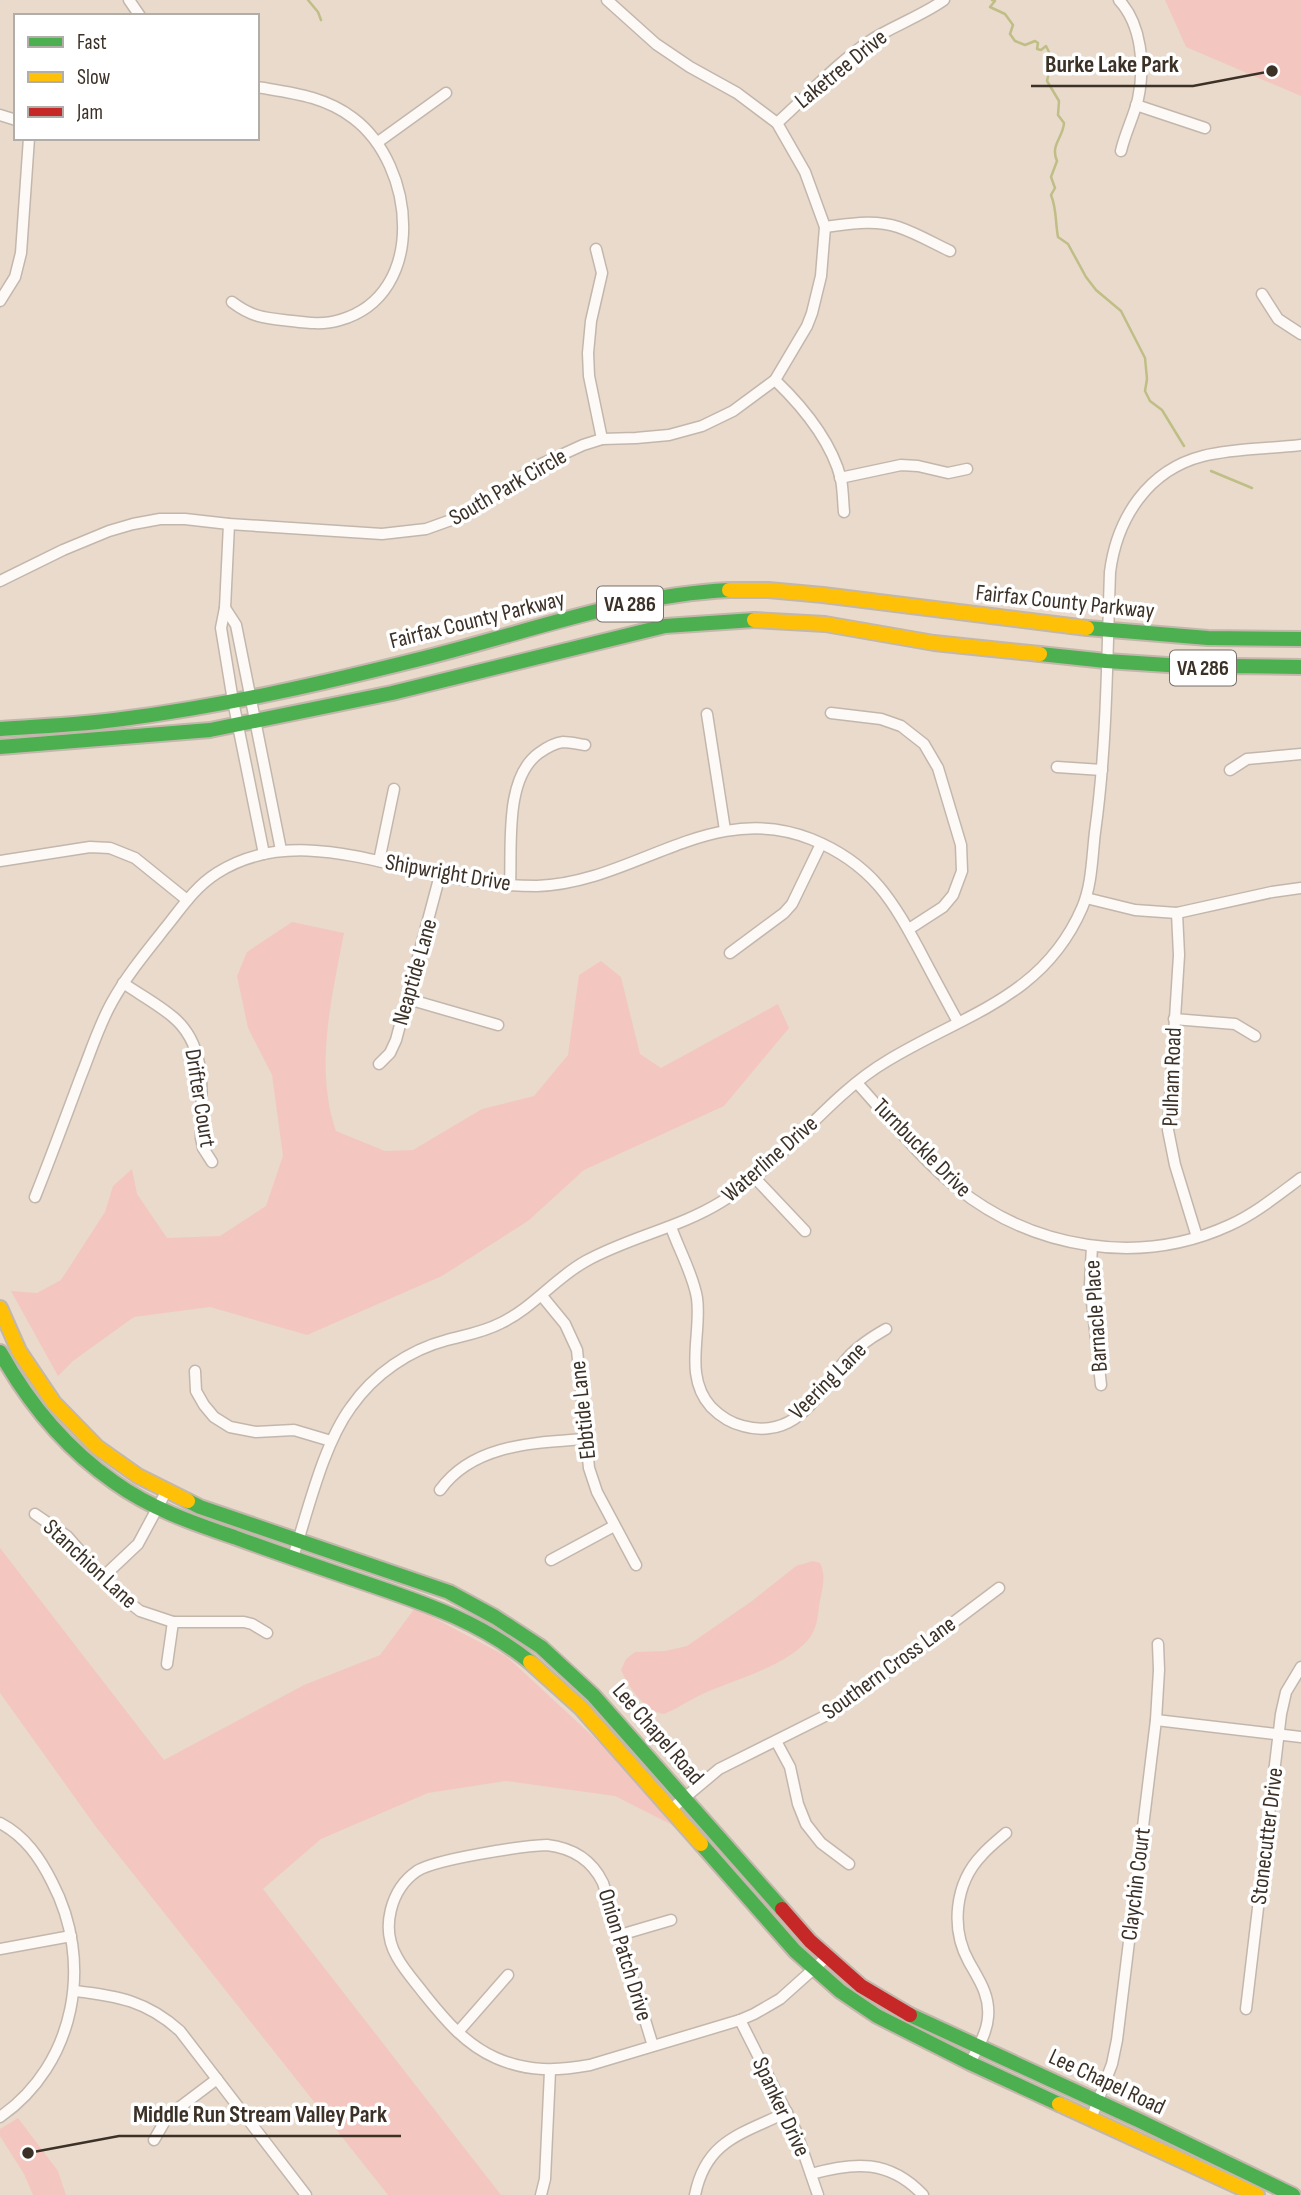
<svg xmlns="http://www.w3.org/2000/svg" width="1301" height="2195" font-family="'Sofia Sans Condensed',sans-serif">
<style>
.green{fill:#f3c7c0}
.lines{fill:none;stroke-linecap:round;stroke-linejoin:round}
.stream{stroke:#bfbe86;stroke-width:2.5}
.street-casing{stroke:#c3b7ac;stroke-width:13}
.fast-casing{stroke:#c3b7ac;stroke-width:18}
.slow-casing{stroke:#c3b7ac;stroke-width:18}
.jam-casing{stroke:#c3b7ac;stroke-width:18}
.street{stroke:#fcf9f7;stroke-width:10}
.fast{stroke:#4caf50;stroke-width:14}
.slow{stroke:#ffc107;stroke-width:14}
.jam{stroke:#c62828;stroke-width:14}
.labels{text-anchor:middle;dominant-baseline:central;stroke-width:7;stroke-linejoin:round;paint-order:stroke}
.shield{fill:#fff;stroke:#766f68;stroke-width:2}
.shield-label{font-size:21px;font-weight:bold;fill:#3c3127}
.street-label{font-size:23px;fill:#3c3127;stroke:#fff}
.leader{fill:none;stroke:#3c3127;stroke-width:2.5}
.callout-dot{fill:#3c3127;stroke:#fff;stroke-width:2.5}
.callout-label{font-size:24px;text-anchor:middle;font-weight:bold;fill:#3c3127;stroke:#fff;stroke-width:7;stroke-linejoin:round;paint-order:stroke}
</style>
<rect width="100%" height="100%" fill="#e9dacc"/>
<!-- green -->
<g class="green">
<polygon points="1165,0 1301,0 1301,96 1186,47"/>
<path d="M292,922L344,933C332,997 314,1067 336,1131L385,1151L413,1150L482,1109L534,1096L568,1055L579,975L601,961L621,977L640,1054L661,1068L778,1004L789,1028L724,1106L584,1170L528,1221L442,1276L307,1335L210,1307L134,1317L73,1361L58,1376L11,1291L37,1293L61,1280L105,1212L113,1186L132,1169L137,1194L167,1238L220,1236L266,1206L283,1156L272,1075L248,1028L237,976L247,952Z"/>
<polygon points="0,1548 164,1760 304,1685 380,1655 415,1608 506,1656 600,1743 688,1833 615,1796 506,1781 428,1793 321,1839 263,1889 501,2195 388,2195 96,1827 0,1693"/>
<path d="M813,1561L820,1563C826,1575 823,1587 820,1600C818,1612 818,1625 811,1636C792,1664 737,1679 707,1692C692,1698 679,1708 664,1714C644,1711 629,1687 621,1670L626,1659L635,1652L665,1651L687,1646L752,1601L796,1566Z"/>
<polygon points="18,2118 58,2171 66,2195 33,2195 24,2174 0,2136 0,2129"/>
</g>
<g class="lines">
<!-- stream -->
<g class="stream">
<polyline points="308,0 318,12 321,20"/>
<path d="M992,0L995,1L990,7L1005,14L1013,25L1010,34L1015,41L1025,45L1035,41L1038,43L1037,49L1041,50L1046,46L1049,52L1048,61L1051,63L1054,69L1049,72L1047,81L1059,101L1058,115L1064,123C1063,138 1050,145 1057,161L1051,177L1055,188L1051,195C1057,210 1055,221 1058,237L1068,244L1086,277L1096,290L1121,311L1145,358L1147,379L1145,391L1150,401L1162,410L1184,446"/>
<polyline points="1211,471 1252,488"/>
</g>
<defs>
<g id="street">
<polyline points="129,0 140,16"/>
<path d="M1119,0C1142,25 1145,66 1138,99C1134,116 1125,133 1121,151"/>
<polyline points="1136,105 1205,128"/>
<polyline points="0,115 16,120"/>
<path d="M777,123C807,96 835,65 868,42C892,26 920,17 944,0"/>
<polyline points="378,142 446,93"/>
<path d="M825,227C849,224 874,219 898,227C916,233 933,243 950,251"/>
<polyline points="596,249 602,273 591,321 588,353 589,376 602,439"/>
<polyline points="1262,294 1278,319 1301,334"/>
<polyline points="0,301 15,277 21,253 29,138"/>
<path d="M232,302C253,318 266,318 292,321C308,323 324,325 340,320C428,295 416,165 353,118C324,96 292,93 257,87"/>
<path d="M775,380C803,407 831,440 841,479C843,490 843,501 844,512"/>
<polyline points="840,478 901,465 918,466 948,473 967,469"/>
<polyline points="229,524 225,608 221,628 233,701 264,854"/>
<polyline points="0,581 63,550 109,531 133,524 160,519 185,519 229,524 382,534 426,529 468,514 537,466 583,445 602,439 636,438 669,435 702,426 733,411 775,380 807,326 812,313 821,276 825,227 805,172 777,123 737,93 690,67 656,44 607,0"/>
<polyline points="225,608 236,625 281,850"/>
<polyline points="831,713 881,719 901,726 924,744 938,768 961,845 962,871 953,895 943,907 909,929"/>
<polyline points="707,714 725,830"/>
<polyline points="1057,767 1102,770"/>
<polyline points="1230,770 1247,759 1301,754"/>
<polyline points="0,861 90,847 110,848 135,858 187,900"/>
<polyline points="379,861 394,789"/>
<path d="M510,885C512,846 504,778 539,753C546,748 554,743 563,742C570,742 578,744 585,745"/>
<polyline points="1086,898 1135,910 1177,913 1272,892 1301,888"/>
<polyline points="1177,913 1179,955 1168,1130 1175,1165 1197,1237"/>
<polyline points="730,953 784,913 792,904 821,844"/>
<path d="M123,983C139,994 158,1004 173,1017C209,1047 201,1096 201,1138L203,1148L212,1162"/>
<polyline points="408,999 498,1025"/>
<polyline points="1174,1019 1235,1024 1255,1036"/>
<polyline points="379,1064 390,1053 396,1040 440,875"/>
<path d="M857,1083C889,1118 919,1157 956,1187C1033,1249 1139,1267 1230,1225C1256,1213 1278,1195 1301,1178"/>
<polyline points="754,1177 805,1231"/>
<path d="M35,1197C51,1157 66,1116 81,1076C91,1051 99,1025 112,1002C127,975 147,951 166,927C182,907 195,887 217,873C286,829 366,860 439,875C471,882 504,886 537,886C635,883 710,799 811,839C873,864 893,901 923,957C934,978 946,1000 958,1022"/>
<path d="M671,1227C679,1250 693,1274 697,1298C702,1334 683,1376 711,1407C720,1416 730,1423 743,1426C760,1431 779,1429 794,1419C815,1405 828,1381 844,1362C855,1348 870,1338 886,1329"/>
<polyline points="1092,1246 1090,1284 1101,1385"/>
<polyline points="542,1296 565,1324 577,1350 589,1468 597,1492 636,1565"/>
<polyline points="195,1371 196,1391 204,1405 214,1417 230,1427 256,1432 294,1430 331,1441"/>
<path d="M440,1490C473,1444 533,1443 585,1439"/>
<polyline points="35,1514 67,1536 117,1593 140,1611 173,1622 244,1622 252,1624 267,1633"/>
<path d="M293,1557C308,1511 323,1445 351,1407C374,1374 409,1350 447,1340C466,1335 484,1332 501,1323C534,1307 555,1278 586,1261C629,1237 679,1228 721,1202C782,1165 826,1097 887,1061C964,1014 1043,998 1082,908C1092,885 1092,857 1095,832C1107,746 1107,658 1110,572C1117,518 1148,470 1203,456C1235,448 1269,449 1301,445"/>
<polyline points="551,1560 614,1526"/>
<polyline points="103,1577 138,1544 166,1492"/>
<polyline points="167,1664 173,1622"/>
<polyline points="1156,1720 1301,1737"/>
<polyline points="776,1741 790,1767 798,1804 806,1824 821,1843 849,1864"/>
<polyline points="670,1810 719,1769 837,1710 999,1588"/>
<path d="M0,1823C25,1836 40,1858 52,1882C94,1962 76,2064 0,2117"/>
<polyline points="620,1935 671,1920"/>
<polyline points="0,1949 71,1936"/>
<path d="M75,1991C118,1996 147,2001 180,2031L306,2195"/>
<polyline points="1246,2009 1281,1714 1286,1692 1301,1667"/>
<polyline points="740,2020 796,2131 818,2195"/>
<polyline points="458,2032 508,1975"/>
<path d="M653,2046L603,1883C592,1860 573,1848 547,1845C522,1846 436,1859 417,1871C391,1889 380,1928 397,1957C404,1970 416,1983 425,1995C445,2020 466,2045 496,2058C528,2072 557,2071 590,2065L740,2020L754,2014L780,1999L827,1957"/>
<path d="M970,2063C977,2049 987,2033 988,2017C990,1995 979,1980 969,1962C950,1928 955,1883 982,1855C989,1847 998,1840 1006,1833"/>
<polyline points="1091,2119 1112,2064 1117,2040 1156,1720 1159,1670 1158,1644"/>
<polyline points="154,2140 165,2121 172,2113 217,2079"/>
<path d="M811,2174C854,2162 889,2159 923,2195"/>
<polyline points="541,2195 545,2179 550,2071"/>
<path d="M695,2195C706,2140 742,2134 787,2112"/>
</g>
<g id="fast">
<polyline points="1087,628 1208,638 1301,639"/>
<polyline points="1040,654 1106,661 1214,668 1232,666 1301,667"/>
<path d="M0,729C41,726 81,725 122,719C224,706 324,683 424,658C525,633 625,595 729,590"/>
<polyline points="0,747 210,730 392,693 665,626 754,620"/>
<path d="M0,1352C29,1404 65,1448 114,1482C150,1508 192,1523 234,1537C280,1554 327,1570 374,1586C430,1605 483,1624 530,1662"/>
<polyline points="188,1501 200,1507 449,1592 495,1617 541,1647 593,1695 782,1909"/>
<polyline points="701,1844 795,1951 840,1991 877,2016 970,2063 1059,2104"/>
<polyline points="910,2015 1140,2121 1293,2195"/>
</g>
<g id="slow">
<polyline points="729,590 768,590 823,595 1087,628"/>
<polyline points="754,620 825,624 934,643 1040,654"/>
<polyline points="0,1308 19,1351 54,1403 97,1447 138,1476 188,1501"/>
<polyline points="530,1662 581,1708 701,1844"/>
<polyline points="1059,2104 1257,2195"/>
</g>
<polyline id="jam" points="782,1909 810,1941 861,1986 910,2015"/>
</defs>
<!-- street casing -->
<use href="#street" class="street-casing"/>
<!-- fast casing -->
<use href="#fast" class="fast-casing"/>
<!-- slow casing -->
<use href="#slow" class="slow-casing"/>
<!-- jam casing -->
<use href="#jam" class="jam-casing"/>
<!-- street -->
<use href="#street" class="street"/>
<!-- fast -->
<use href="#fast" class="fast"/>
<!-- slow -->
<use href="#slow" class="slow"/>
<!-- jam -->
<use href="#jam" class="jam"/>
</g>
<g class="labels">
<!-- shield labels -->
<g class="shield">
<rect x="597" y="586.5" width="66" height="35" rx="5"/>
<rect x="1170" y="650.5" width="66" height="35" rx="5"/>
</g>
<g class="shield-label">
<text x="630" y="604">VA 286</text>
<text x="1203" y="668">VA 286</text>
</g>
<!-- street labels -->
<g class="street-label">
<text transform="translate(841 69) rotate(-39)">Laketree Drive</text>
<text transform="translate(508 487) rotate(-30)">South Park Circle</text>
<text transform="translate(1065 602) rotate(6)">Fairfax County Parkway</text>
<text transform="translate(477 620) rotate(-14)">Fairfax County Parkway</text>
<text transform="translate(448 873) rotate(10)">Shipwright Drive</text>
<text transform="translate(415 972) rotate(-74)">Neaptide Lane</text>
<text transform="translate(1172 1077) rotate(-88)">Pulham Road</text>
<text transform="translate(200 1098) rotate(81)">Drifter Court</text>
<text transform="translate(922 1148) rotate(45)">Turnbuckle Drive</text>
<text transform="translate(770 1159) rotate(-41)">Waterline Drive</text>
<text transform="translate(1096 1316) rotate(-94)">Barnacle Place</text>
<text transform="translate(828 1381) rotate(-45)">Veering Lane</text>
<text transform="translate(583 1410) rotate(-96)">Ebbtide Lane</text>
<text transform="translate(90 1564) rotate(43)">Stanchion Lane</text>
<text transform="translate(889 1668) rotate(-36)">Southern Cross Lane</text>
<text transform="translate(658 1734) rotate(49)">Lee Chapel Road</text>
<text transform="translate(1267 1836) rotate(-83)">Stonecutter Drive</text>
<text transform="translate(1136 1884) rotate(-83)">Claychin Court</text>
<text transform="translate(625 1955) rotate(73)">Onion Patch Drive</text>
<text transform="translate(1107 2082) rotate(25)">Lee Chapel Road</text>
<text transform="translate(781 2107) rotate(65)">Spanker Drive</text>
</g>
</g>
<!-- callouts -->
<path class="leader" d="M1272 71L1193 86H1031M28 2153L119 2136H401"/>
<g class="callout-dot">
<circle cx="1272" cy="71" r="7"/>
<circle cx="28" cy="2153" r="7"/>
</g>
<g class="callout-label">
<text x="1112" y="72">Burke Lake Park</text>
<text x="260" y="2122">Middle Run Stream Valley Park</text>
</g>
<!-- legend -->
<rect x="14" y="14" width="245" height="126" fill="#ffffff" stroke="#b1ada9" stroke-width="2"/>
<rect x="28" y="37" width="35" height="10" fill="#4caf50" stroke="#b1ada9" stroke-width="2"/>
<text x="77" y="49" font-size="21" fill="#3c3127">Fast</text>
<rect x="28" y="72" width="35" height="10" fill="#ffc107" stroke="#b1ada9" stroke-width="2"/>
<text x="77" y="84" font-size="21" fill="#3c3127">Slow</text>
<rect x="28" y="107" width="35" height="10" fill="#c62828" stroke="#b1ada9" stroke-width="2"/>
<text x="77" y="119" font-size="21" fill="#3c3127">Jam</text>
</svg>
